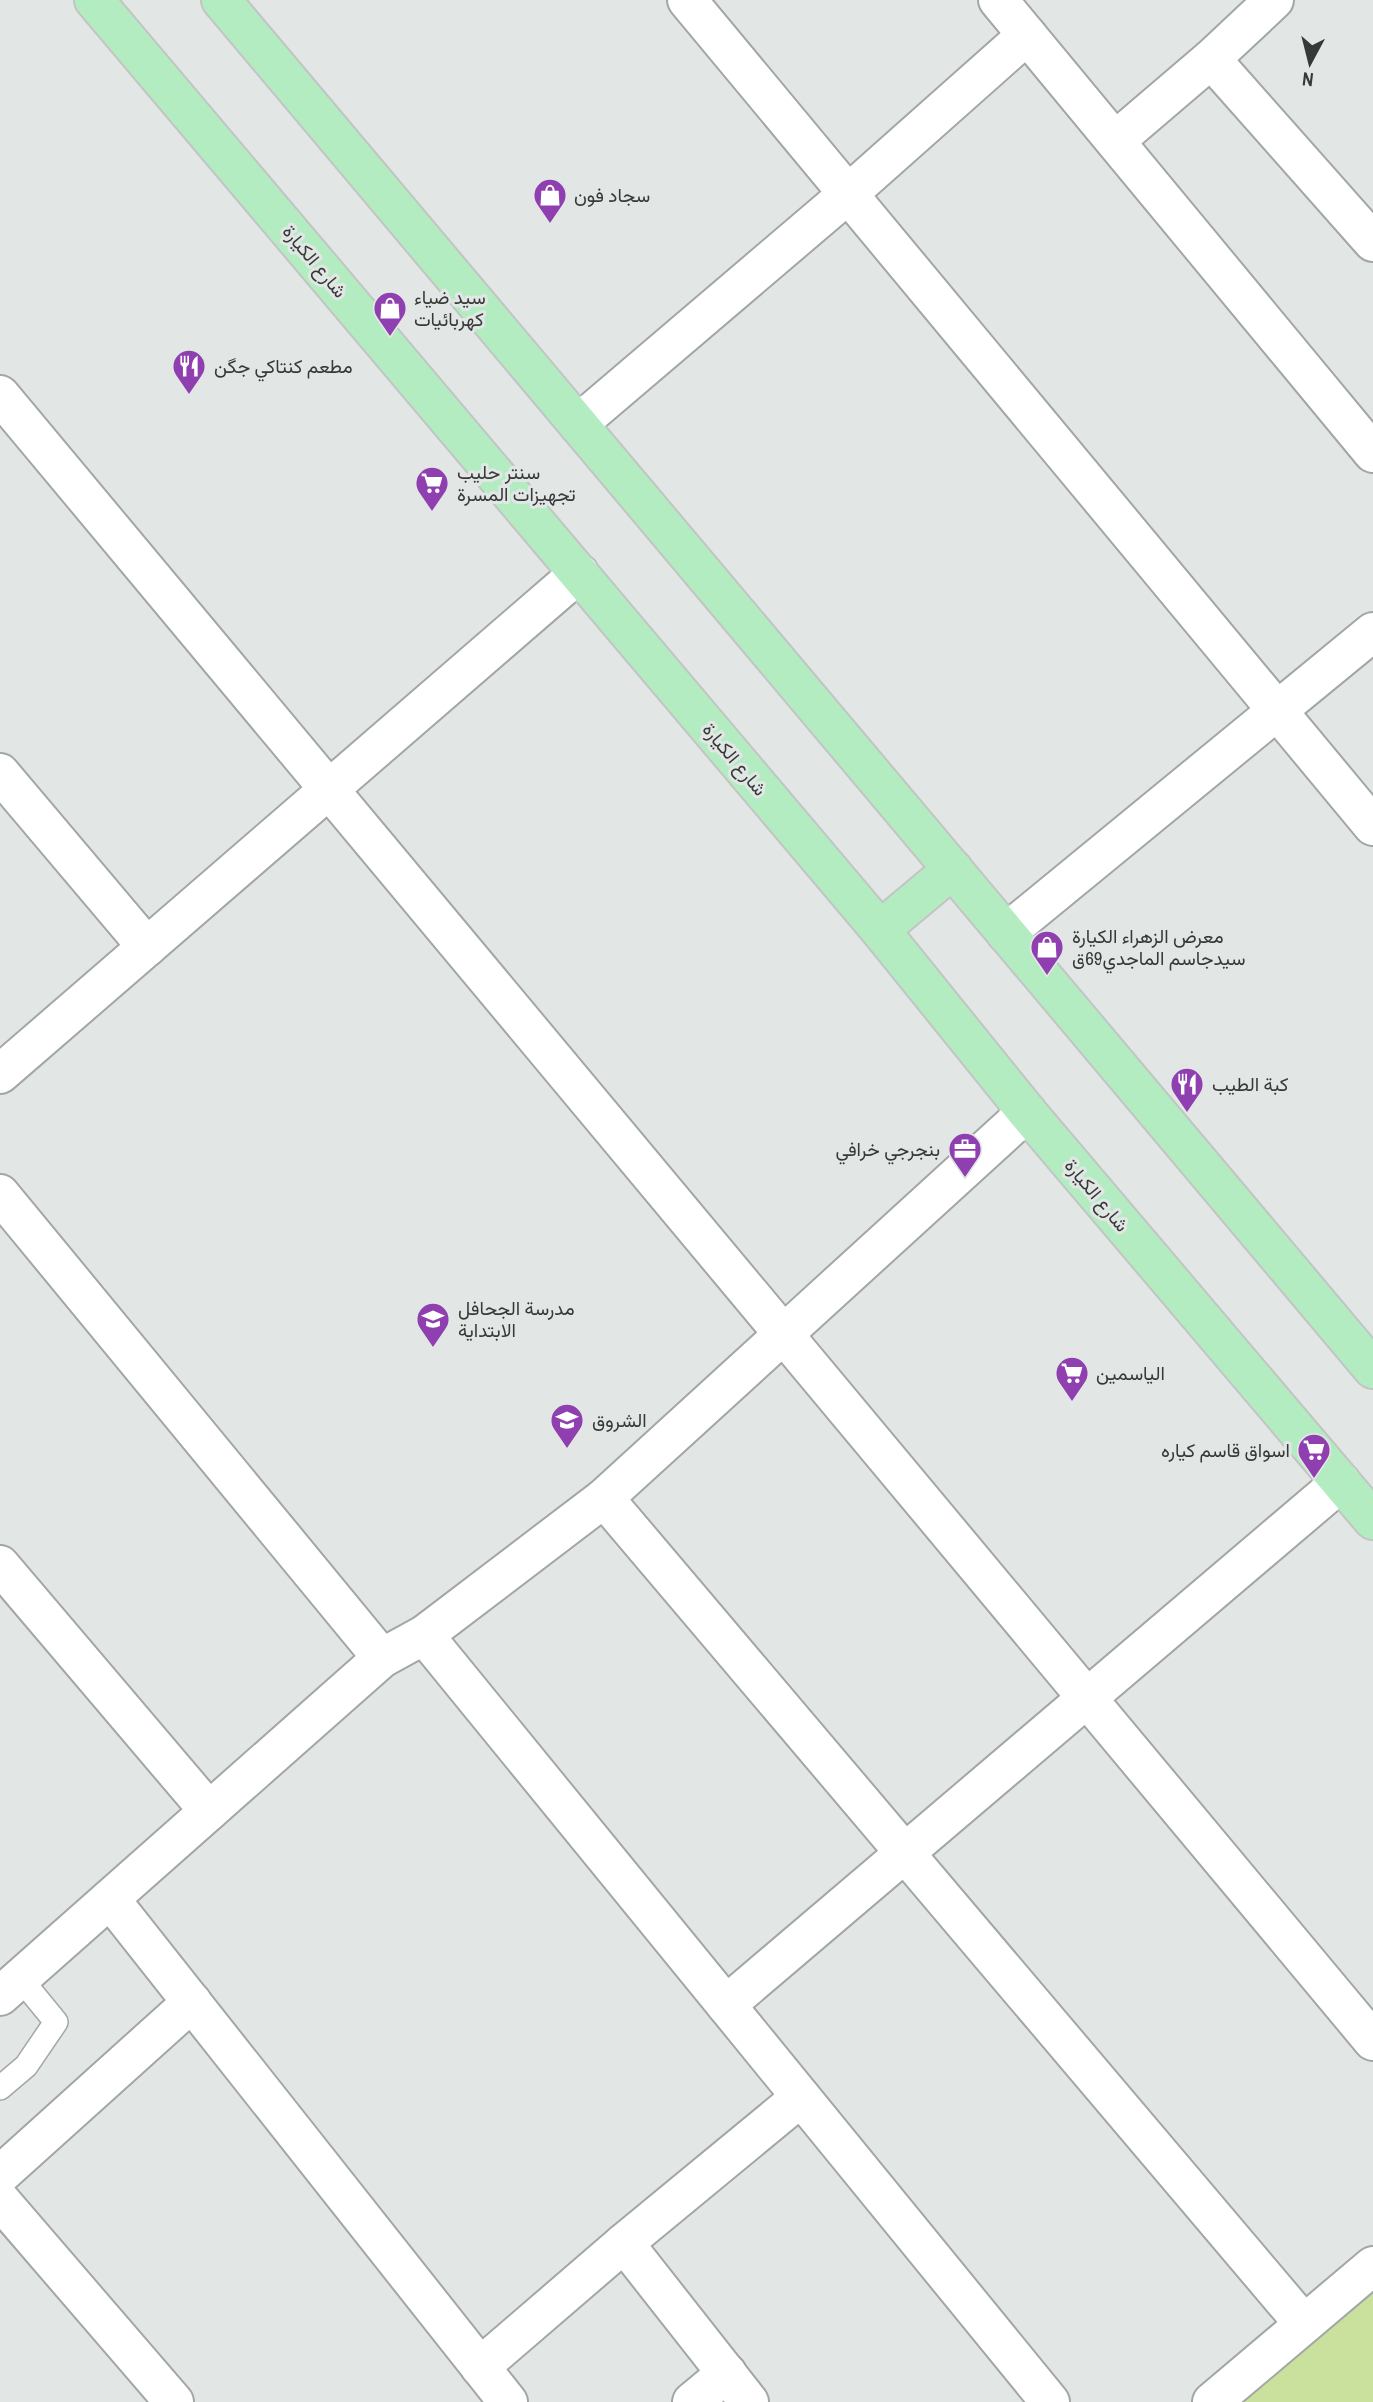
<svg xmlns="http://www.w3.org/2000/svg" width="1373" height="2402" font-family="'Archivo Narrow',Vazirmatn,sans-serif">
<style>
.green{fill:#cae09d}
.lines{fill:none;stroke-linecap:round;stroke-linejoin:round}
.service-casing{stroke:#a2a7a5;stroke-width:26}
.minor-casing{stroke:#a2a7a5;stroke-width:42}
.primary-casing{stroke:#c3c4c4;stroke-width:42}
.service{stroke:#fff;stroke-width:23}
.minor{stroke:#fff;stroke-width:38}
.primary{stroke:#b3ecc1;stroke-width:38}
.labels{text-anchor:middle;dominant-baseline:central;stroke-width:6;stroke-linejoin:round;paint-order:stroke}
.poi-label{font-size:19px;fill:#373939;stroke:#e2e7e5;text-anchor:start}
.street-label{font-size:19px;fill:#373939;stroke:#e2e7e5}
</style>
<rect width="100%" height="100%" fill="#e2e7e5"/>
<!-- green -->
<polygon class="green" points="1373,2266 1373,2402 1212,2402"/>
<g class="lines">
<defs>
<polyline id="service" points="0,2088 26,2066 56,2022 20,1978"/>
<g id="minor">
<polyline points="687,0 1373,826"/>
<polyline points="998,0 1373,453"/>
<polyline points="1211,59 1373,242"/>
<polyline points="1115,141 1211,59 1274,0"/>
<polyline points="0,395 1373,2041"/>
<polyline points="578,424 848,194 1027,35"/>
<polyline points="0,773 147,947"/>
<polyline points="1006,933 1373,632"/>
<polyline points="0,1074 579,573"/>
<polyline points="0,1194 382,1658"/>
<polyline points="604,1498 1304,2324"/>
<polyline points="0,1565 209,1811"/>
<polyline points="424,1635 1050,2402"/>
<polyline points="110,1899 508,2402"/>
<polyline points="0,1996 382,1658 424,1635 604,1498 1027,1112"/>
<polyline points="726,2005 1341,1482"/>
<polyline points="0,2175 192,2002"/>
<polyline points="0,2200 174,2402"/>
<polyline points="624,2243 749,2402"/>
<polyline points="480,2367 624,2243 801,2097"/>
<polyline points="692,2402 727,2373"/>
<polyline points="1212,2402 1373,2266"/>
</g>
<g id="primary">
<polyline points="94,0 880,930 1027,1112 1373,1520"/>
<polyline points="221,0 1373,1369"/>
<polyline points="880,930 953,869"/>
</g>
</defs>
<!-- service casing -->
<use href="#service" class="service-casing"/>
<!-- minor casing -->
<use href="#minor" class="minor-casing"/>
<!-- primary casing -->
<use href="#primary" class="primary-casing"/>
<!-- service -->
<use href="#service" class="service"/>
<!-- minor -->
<use href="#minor" class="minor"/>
<!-- primary -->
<use href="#primary" class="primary"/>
</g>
<!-- icons -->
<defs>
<symbol id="shop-pin" viewBox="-11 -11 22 30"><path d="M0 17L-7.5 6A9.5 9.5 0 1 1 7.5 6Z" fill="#8f3faf" stroke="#e2e7e5"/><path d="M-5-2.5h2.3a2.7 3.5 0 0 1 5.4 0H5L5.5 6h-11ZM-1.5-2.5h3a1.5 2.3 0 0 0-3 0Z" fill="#fff"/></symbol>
<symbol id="restaurant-pin" viewBox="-11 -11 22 30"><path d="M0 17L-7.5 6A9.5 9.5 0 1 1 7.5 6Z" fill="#8f3faf" stroke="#e2e7e5"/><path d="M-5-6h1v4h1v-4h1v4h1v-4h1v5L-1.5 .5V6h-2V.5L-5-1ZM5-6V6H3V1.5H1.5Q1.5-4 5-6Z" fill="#fff"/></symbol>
<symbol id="supermarket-pin" viewBox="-11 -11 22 30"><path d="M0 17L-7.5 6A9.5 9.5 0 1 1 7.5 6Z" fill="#8f3faf" stroke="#e2e7e5"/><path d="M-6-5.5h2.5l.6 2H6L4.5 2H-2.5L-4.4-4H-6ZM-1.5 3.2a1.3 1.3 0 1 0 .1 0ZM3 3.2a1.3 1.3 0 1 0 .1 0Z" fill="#fff"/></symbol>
<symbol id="office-pin" viewBox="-11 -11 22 30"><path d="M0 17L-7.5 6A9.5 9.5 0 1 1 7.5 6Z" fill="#8f3faf" stroke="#e2e7e5"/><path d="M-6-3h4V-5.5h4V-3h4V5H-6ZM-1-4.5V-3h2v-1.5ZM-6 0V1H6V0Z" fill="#fff"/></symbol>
<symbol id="school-pin" viewBox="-11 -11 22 30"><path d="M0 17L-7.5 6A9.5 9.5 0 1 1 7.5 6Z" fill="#8f3faf" stroke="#e2e7e5"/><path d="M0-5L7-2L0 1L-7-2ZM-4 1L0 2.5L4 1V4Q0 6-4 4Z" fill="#fff"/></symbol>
</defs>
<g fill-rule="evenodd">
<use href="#shop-pin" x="531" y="176" width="38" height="52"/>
<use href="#shop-pin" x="371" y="289" width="38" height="52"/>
<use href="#restaurant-pin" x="170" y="347" width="38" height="52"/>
<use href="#supermarket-pin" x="413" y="464" width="38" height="52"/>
<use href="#shop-pin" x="1028" y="928" width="38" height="52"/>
<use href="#restaurant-pin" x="1168" y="1065" width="38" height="52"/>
<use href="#office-pin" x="946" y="1130" width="38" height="52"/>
<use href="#school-pin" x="414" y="1300" width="38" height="52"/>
<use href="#supermarket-pin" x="1053" y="1354" width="38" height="52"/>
<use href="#school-pin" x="548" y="1401" width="38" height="52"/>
<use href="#supermarket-pin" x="1295" y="1431" width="38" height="52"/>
</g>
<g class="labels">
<!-- poi labels -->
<g class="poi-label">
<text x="574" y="195">سجاد فون</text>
<text x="414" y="297">سيد ضياء<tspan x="414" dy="22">كهربائيات</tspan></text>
<text x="214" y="366">مطعم كنتاكي جگن</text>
<text x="457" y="472">سنتر حليب<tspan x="457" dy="22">تجهيزات المسرة</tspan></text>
<text x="1072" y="936">معرض الزهراء الكيارة<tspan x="1072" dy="22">سيدجاسم الماجدي69ق</tspan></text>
<text x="1212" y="1084">كبة الطيب</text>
<text x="940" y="1149" text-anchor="end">بنجرجي خرافي</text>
<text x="458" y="1308">مدرسة الجحافل<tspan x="458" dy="22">الابتداية</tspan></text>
<text x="1096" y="1373">الياسمين</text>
<text x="592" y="1420">الشروق</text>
<text x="1290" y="1450" text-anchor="end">اسواق قاسم كياره</text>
</g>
<!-- street labels -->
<g class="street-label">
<text transform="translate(315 261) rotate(50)">شارع الكيارة</text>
<text transform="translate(735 759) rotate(50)">شارع الكيارة</text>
<text transform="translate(1097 1195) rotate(50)">شارع الكيارة</text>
</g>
</g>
<!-- north arrow -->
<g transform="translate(1310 63) rotate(187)" stroke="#e2e7e5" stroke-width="5" paint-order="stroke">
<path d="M0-5L12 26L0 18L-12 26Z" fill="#373939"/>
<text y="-10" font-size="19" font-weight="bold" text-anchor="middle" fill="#373939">N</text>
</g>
</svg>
